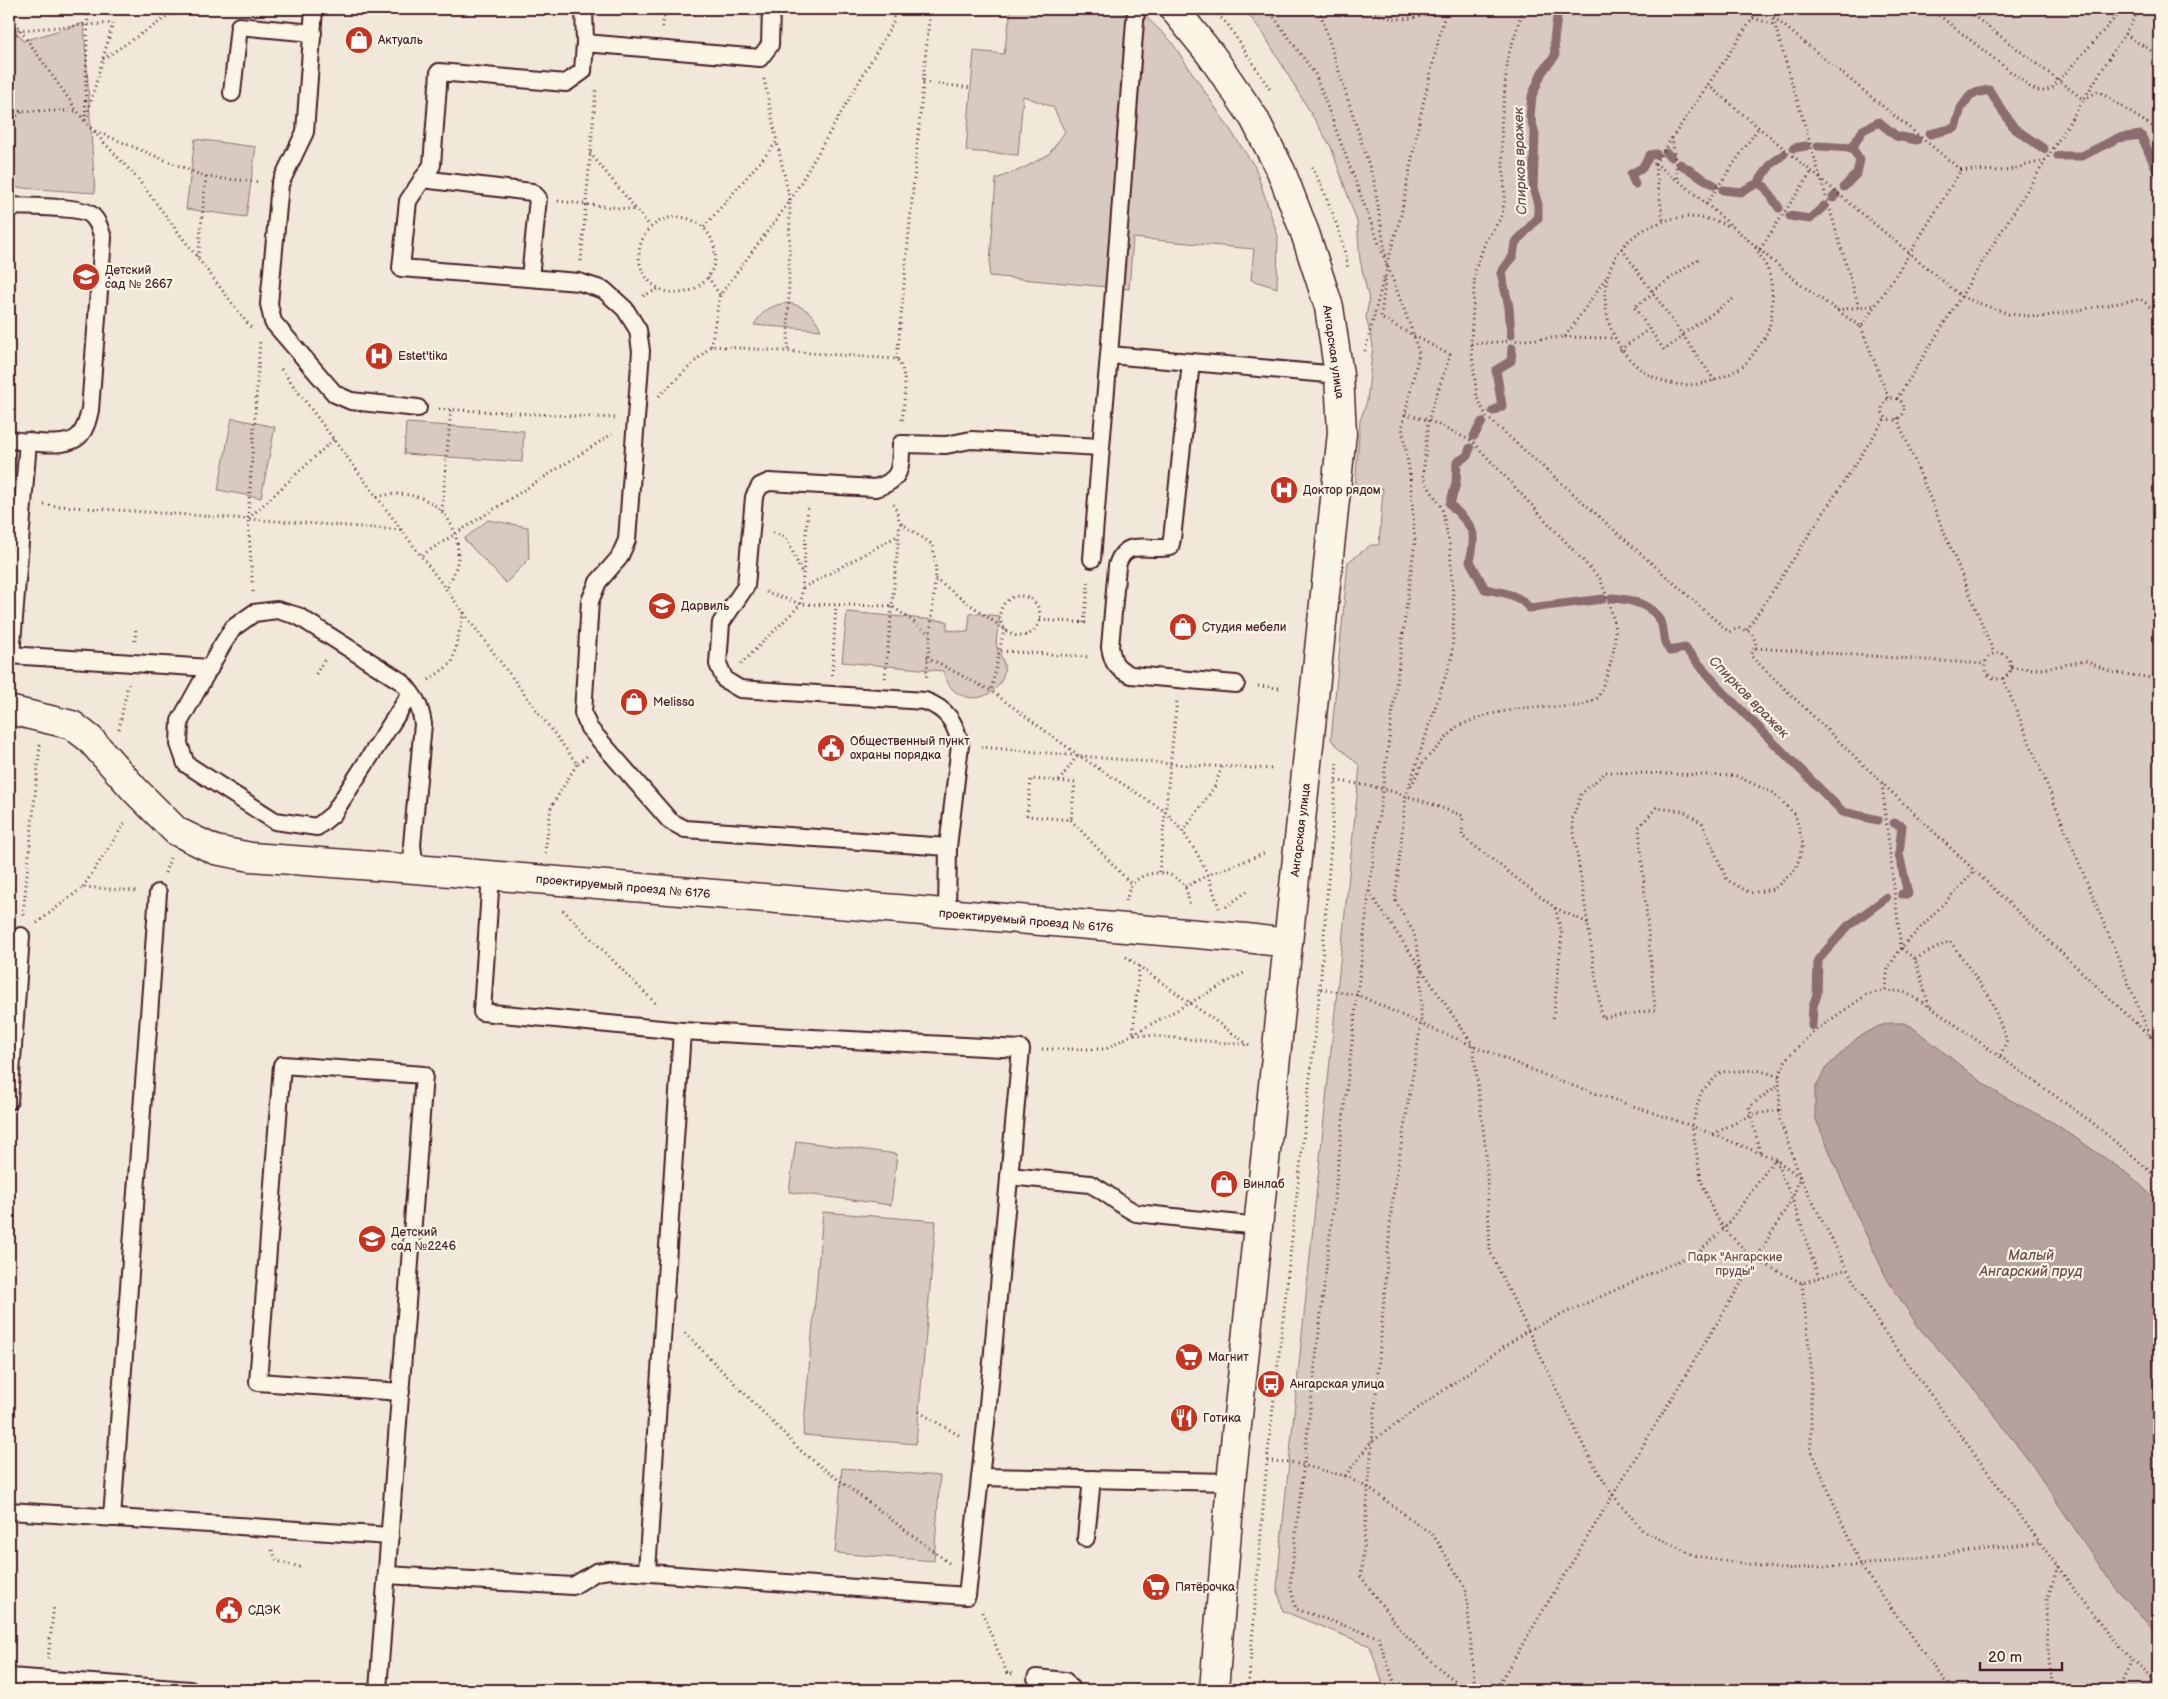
<svg xmlns="http://www.w3.org/2000/svg" width="2168" height="1699" font-family="'Balsamiq Sans',sans-serif">
<style>
.green{fill:#d8cac0;stroke:#917476}
.water{fill:#b6a19c;stroke:#8b6d6f}
.lines{fill:none;stroke-linecap:round;stroke-linejoin:round}
.stream{stroke:#8b6d6f;stroke-width:9}
.lane-casing{stroke:#4a1f2b;stroke-width:20}
.street-casing{stroke:#4a1f2b;stroke-width:31}
.secondary-casing{stroke:#4a1f2b;stroke-width:31}
.path{stroke:#4a1f2b;stroke-width:3;stroke-dasharray:1 4;stroke-linecap:butt}
.lane{stroke:#fcf5e5;stroke-width:16}
.street{stroke:#fcf5e5;stroke-width:28}
.secondary{stroke:#fcf5e5;stroke-width:28}
.labels{text-anchor:middle;dominant-baseline:central;stroke-width:4.5;stroke-linejoin:round;paint-order:stroke}
.poi-label{font-size:12px;fill:#4a1f2b;stroke:#fcf5e5;text-anchor:start}
.street-label{font-size:12px;fill:#4a1f2b;stroke:#fcf5e5}
.park-label{font-size:12px;fill:#6e4a50;stroke:#fcf5e5}
.water-label{font-size:14px;font-style:italic;fill:#704c53;stroke:#fcf5e5}
</style>
<rect width="100%" height="100%" fill="#f1e8da"/>
<filter id="ink" filterUnits="userSpaceOnUse"><feTurbulence type="fractalNoise" baseFrequency=".02" numOctaves="2"/><feDisplacementMap in="SourceGraphic" scale="10" xChannelSelector="R" yChannelSelector="G"/><feConvolveMatrix kernelMatrix="1 2 1 2 8 2 1 2 1" color-interpolation-filters="sRGB"/></filter>
<g filter="url(#ink)">
<!-- green -->
<g class="green">
<polygon points="1011,9 1138,9 1171,41 1255,167 1278,236 1277,288 1251,280 1254,249 1133,238 1129,289 989,276 996,179 1024,168 1049,154 1065,132 1053,107 1023,96 1018,155 966,151 974,51 1004,54"/>
<polygon points="1244,9 2159,9 2159,1690 1385,1690 1370,1646 1283,1611 1277,1587 1282,1531 1360,766 1331,740 1348,562 1371,545 1379,545 1383,488 1369,492 1355,490 1360,421 1367,401 1373,345 1366,317 1369,300 1360,260 1357,222 1331,147 1263,33"/>
<polygon points="9,20 23,41 84,23 95,193 9,187"/>
<polygon points="195,139 256,147 246,217 186,209"/>
<path d="M789,303C806,307 814,314 821,330L754,325C762,311 772,304 789,303Z"/>
<polygon points="232,418 275,427 261,498 218,490"/>
<polygon points="406,423 524,431 522,462 404,454"/>
<polygon points="488,520 528,527 529,559 506,583 464,539"/>
<path d="M847,612L947,621V630L968,632L970,613L1000,616C999,625 995,638 997,647C998,653 1003,658 1004,664C1007,684 987,702 967,697C953,694 947,684 943,671L842,662Z"/>
<polygon points="796,1141 897,1154 891,1205 789,1192"/>
<polygon points="823,1212 936,1221 916,1444 803,1435"/>
<polygon points="842,1468 940,1476 934,1561 835,1553"/>
</g>
<!-- water -->
<polygon class="water" points="1891,1023 1904,1023 1911,1026 1976,1078 1999,1094 2054,1123 2131,1176 2159,1203 2159,1635 2112,1584 2032,1465 1972,1386 1920,1329 1887,1279 1853,1207 1815,1117 1815,1089 1825,1069 1857,1038 1879,1026"/>
<g class="lines">
<!-- stream -->
<g class="stream">
<polyline points="1930,134 1955,128 1961,108 1971,94 1989,90 2014,128 2044,149"/>
<polyline points="1818,146 1852,148"/>
<polyline points="1794,148 1806,146"/>
<polyline points="1852,148 1863,130 1879,122 1896,136 1917,140"/>
<polyline points="1666,153 1671,157"/>
<polyline points="2058,156 2082,156 2118,138 2141,135 2159,175"/>
<polyline points="1680,164 1714,185"/>
<polyline points="1758,183 1765,187 1779,208"/>
<polyline points="1635,184 1631,174 1642,168 1650,155 1656,154"/>
<polyline points="1844,187 1857,173 1860,160 1852,148"/>
<polyline points="1723,190 1741,192 1758,183 1771,164 1784,154"/>
<polyline points="1833,198 1836,195"/>
<polyline points="1790,216 1810,219 1824,206"/>
<polyline points="1511,335 1509,307 1501,273 1513,256 1515,243 1538,218 1538,204 1533,188 1535,134 1530,116 1532,96 1542,72 1555,56 1554,40 1558,9"/>
<polyline points="1493,411 1502,406 1496,370 1511,361 1512,348"/>
<polyline points="1474,436 1482,422"/>
<path d="M1470,448L1467,456L1457,462L1456,484L1450,504C1472,528 1478,527 1470,561L1485,589C1501,592 1519,594 1529,608L1603,599"/>
<path d="M1612,598C1630,599 1656,605 1662,625C1665,637 1662,640 1670,651L1685,648L1725,694L1843,812L1878,820"/>
<polyline points="1894,823 1902,826 1899,854 1908,894 1902,894"/>
<polyline points="1812,1026 1813,1006 1817,995 1818,960 1848,926 1886,898"/>
</g>
<defs>
<g id="lane">
<polyline points="314,9 305,132 280,184 269,304 273,322 335,394 351,401 418,408"/>
<polyline points="584,9 585,43"/>
<polyline points="771,9 770,45 760,58 585,43 583,71 566,83 439,72 432,165 408,201 401,268 579,282 604,290 625,309 638,330 641,351 627,540 619,558 598,582 590,601 583,713 589,728 670,821 685,829 948,847"/>
<polyline points="232,93 239,26 313,33"/>
<polyline points="422,179 532,192 538,198 530,278"/>
<path d="M9,206C26,207 78,206 90,214C98,220 100,229 103,238L90,410C88,419 86,428 80,435C67,450 27,441 9,440"/>
<polyline points="1109,355 1136,9"/>
<polyline points="1092,559 1101,447"/>
<polyline points="9,655 210,668"/>
<polyline points="11,656 28,441"/>
<path d="M1236,684L1131,675C1116,668 1113,664 1110,647L1117,566C1125,537 1147,552 1170,547L1172,539L1191,362L1339,375"/>
<path d="M411,693L333,814L317,827L275,821L186,764L179,744L180,721L221,647L233,628L254,613L277,610L298,616L402,682C415,697 420,704 423,724L412,845L415,869"/>
<polyline points="491,875 482,1012 682,1031"/>
<path d="M947,914L948,847L960,745C956,723 947,709 925,701L740,689L725,680L718,664L721,623L746,586L754,497L760,486L769,482L875,488C901,481 901,468 901,444L946,445L971,440L1101,447L1109,355L1191,362"/>
<polyline points="9,1101 21,936"/>
<path d="M1009,1176L1090,1184C1107,1192 1119,1205 1136,1213L1258,1226"/>
<polyline points="980,1477 1231,1482"/>
<polyline points="9,1511 390,1536"/>
<polyline points="112,1518 158,893"/>
<polyline points="1086,1538 1092,1479"/>
<polyline points="387,1575 573,1586 596,1572 609,1570 967,1596 988,1405 1021,1049 682,1031 647,1572"/>
<polyline points="9,1677 190,1690"/>
<polyline points="1036,1678 1065,1681 1072,1690"/>
<polyline points="378,1690 424,1075 282,1065 258,1382 401,1392"/>
</g>
<polyline id="street" points="9,710 72,725 90,739 134,789 176,831 215,850 251,857 415,869 1246,938 1287,943"/>
<polyline id="secondary" points="1174,9 1211,55 1254,118 1281,171 1305,233 1329,307 1339,375 1342,433 1231,1482 1214,1690"/>
</defs>
<!-- lane casing -->
<use href="#lane" class="lane-casing"/>
<!-- street casing -->
<use href="#street" class="street-casing"/>
<!-- secondary casing -->
<use href="#secondary" class="secondary-casing"/>
<!-- path -->
<g class="path">
<polyline points="1268,9 1315,74 1387,265 1381,318 1450,355 1428,420 1423,478 1442,508 1450,547 1454,609 1452,657 1406,795 1395,900 1414,933 1421,967 1421,1024 1392,1202 1361,1577 1399,1628 1435,1665 1467,1690"/>
<polyline points="1319,9 1374,181 1386,258"/>
<path d="M1366,9C1392,23 1413,21 1440,9"/>
<polyline points="1523,9 1508,57 1501,126 1505,199 1501,218 1486,240 1475,271 1471,344 1477,398 1487,417 1729,632 1738,628 1751,632 1756,643 1751,656 1882,783 2159,1045"/>
<polyline points="1759,9 1672,138 1678,180 1801,285 1861,327 1910,253 1961,170 1772,16"/>
<polyline points="1770,9 1859,307"/>
<polyline points="1931,9 2030,87 2037,91 2045,91 2052,88 2123,9"/>
<polyline points="1965,9 2084,100 2098,91 2159,131"/>
<polyline points="1214,11 1228,25 1271,91"/>
<polyline points="9,14 85,122 137,178 251,328"/>
<polyline points="1753,18 1775,25"/>
<polyline points="662,27 666,9"/>
<polyline points="2125,34 2159,56"/>
<polyline points="9,48 19,30 113,23 85,122"/>
<polyline points="103,59 179,9"/>
<polyline points="764,79 777,142"/>
<polyline points="923,82 971,88"/>
<path d="M1708,85L1962,297L2009,314L2040,317L2140,299C2154,307 2156,319 2159,334"/>
<polyline points="9,111 77,111"/>
<polyline points="85,116 88,9"/>
<polyline points="9,122 22,112"/>
<polyline points="95,131 206,177 198,258"/>
<polyline points="1672,138 1655,163 1677,180"/>
<polyline points="590,153 650,226"/>
<polyline points="1655,164 1663,220"/>
<path d="M1312,167C1328,198 1342,234 1348,269"/>
<polyline points="1961,170 2005,171 2046,160"/>
<polyline points="206,177 260,182"/>
<polyline points="558,201 637,210"/>
<polyline points="1706,204 1759,127"/>
<circle cx="677" cy="255" r="38"/>
<path d="M1727,225C1697,214 1676,214 1647,228C1565,270 1614,402 1704,383C1717,380 1735,373 1745,364C1751,358 1756,350 1761,343C1774,328 1774,296 1770,277C1768,267 1760,256 1755,247"/>
<polyline points="704,227 777,142 790,201 788,351"/>
<polyline points="1622,249 1715,381"/>
<polyline points="1760,249 1812,171"/>
<polyline points="581,261 596,88"/>
<polyline points="1387,264 1401,215 1420,117 1446,9"/>
<polyline points="1388,267 1414,336 1419,354 1402,427 1410,475 1415,541 1369,892 1290,1586 1296,1609 1378,1637 1397,1690"/>
<polyline points="708,277 720,295"/>
<polyline points="1652,291 1700,258"/>
<polyline points="1654,294 1634,307 1664,350 1684,336"/>
<polyline points="643,296 658,289"/>
<polyline points="1837,310 1876,305"/>
<polyline points="1861,327 1889,399"/>
<polyline points="1683,334 1733,299"/>
<polyline points="1565,337 1613,338"/>
<polyline points="1471,344 1565,337 1608,275"/>
<polyline points="711,346 720,295 790,201 893,23 894,9"/>
<polyline points="1620,350 1649,329"/>
<polyline points="1365,351 1384,277"/>
<polyline points="897,359 930,9"/>
<polyline points="281,369 577,764 587,756"/>
<path d="M659,396L711,346L897,359C910,377 903,403 902,423"/>
<circle cx="1893" cy="409" r="11"/>
<polyline points="1897,399 2140,9"/>
<polyline points="439,409 615,418"/>
<path d="M1405,414L1428,420L1472,441L1600,579C1607,596 1615,617 1615,635C1615,657 1605,679 1598,698L1580,706L1522,708L1486,715L1458,726L1424,761L1411,786"/>
<polyline points="1897,418 1994,653"/>
<path d="M377,497C417,486 456,507 458,551C459,564 453,576 447,588"/>
<polyline points="44,505 248,519 334,439"/>
<polyline points="442,511 451,409"/>
<polyline points="248,518 260,340"/>
<polyline points="901,523 933,545 936,572 926,680"/>
<polyline points="773,533 786,537 802,573"/>
<polyline points="422,555 612,434"/>
<polyline points="935,579 1004,629 991,691"/>
<polyline points="803,588 899,535"/>
<polyline points="253,592 248,519 403,530"/>
<polyline points="766,592 801,604 892,606 930,634"/>
<circle cx="1020" cy="616" r="20"/>
<polyline points="1040,620 1090,623"/>
<polyline points="1084,623 1089,579"/>
<polyline points="1747,630 1886,417"/>
<polyline points="135,641 136,629"/>
<polyline points="1756,648 1984,664"/>
<polyline points="1001,651 1090,657"/>
<circle cx="1998" cy="666" r="13"/>
<polyline points="927,657 991,691 1078,755 1166,812 1183,832 1198,855 1208,875 1266,853"/>
<polyline points="741,664 801,604 808,505"/>
<polyline points="2011,668 2041,669 2085,661 2112,672 2159,679"/>
<polyline points="316,674 325,659"/>
<polyline points="832,675 836,605"/>
<polyline points="885,678 900,523 894,504"/>
<polyline points="2003,678 2151,1038 2159,1030"/>
<polyline points="429,680 452,663 464,612"/>
<polyline points="1258,686 1279,688"/>
<polyline points="119,729 128,684"/>
<polyline points="981,747 1171,764 1274,769"/>
<polyline points="1077,756 1059,781 1031,779 1027,816 1071,820 1131,884"/>
<polygon points="1606,772 1736,776 1773,793 1795,814 1803,844 1796,869 1774,889 1750,893 1727,880 1702,823 1683,811 1656,808 1639,827 1655,1010 1602,1018 1572,820 1581,794"/>
<polyline points="1059,781 1075,783 1071,820"/>
<path d="M1336,781C1381,785 1421,800 1463,816L1462,836L1555,908L1562,934L1553,1021"/>
<polyline points="1882,784 1901,948 1888,968 1885,990"/>
<polyline points="1183,832 1215,786 1222,766"/>
<polyline points="545,853 551,807 577,764"/>
<polyline points="1159,872 1177,700"/>
<polyline points="165,873 170,858"/>
<polyline points="83,887 126,821"/>
<polyline points="1185,887 1208,875 1219,908"/>
<polyline points="1369,892 1473,1045 1486,1153 1490,1251 1587,1453 1612,1494 1644,1532 1696,1556 1781,1569 1860,1565 2041,1542"/>
<path d="M1126,901C1128,895 1129,887 1133,883C1147,869 1174,869 1185,887C1188,892 1188,900 1190,906"/>
<polyline points="1226,907 1249,890"/>
<polyline points="1555,908 1588,923"/>
<polyline points="563,910 657,1005"/>
<polyline points="23,915 40,745"/>
<polyline points="37,923 83,887 136,891"/>
<polyline points="1126,957 1249,1045"/>
<polyline points="1915,959 1950,941 1989,996 2007,1040 2000,1057"/>
<polyline points="1139,966 1133,1034 1249,1045"/>
<polyline points="1321,989 1358,995 1421,1024 1559,1081 1692,1126 1775,1159 1800,1177 1792,1199 1495,1690"/>
<polyline points="1929,1006 1915,959 1901,948 1975,871"/>
<polyline points="1042,1049 1106,1049 1244,973"/>
<polyline points="1779,1076 1757,1070 1721,1072 1701,1092 1692,1126 1701,1180 1713,1211 1724,1229 1754,1259 1802,1283 1847,1269"/>
<polyline points="1713,1134 1751,1115 1779,1110"/>
<polyline points="1760,1152 1749,1107 1779,1084"/>
<polyline points="2159,1179 2093,1123 1929,1006 1904,992 1885,990 1866,995 1812,1033 1786,1059 1779,1076 1780,1120 1800,1177 1847,1269 1880,1326 2103,1628 2125,1654 2159,1684"/>
<polyline points="1802,1283 1811,1365 1811,1449 1860,1565 1944,1680 1957,1690"/>
<polyline points="685,1333 803,1453 949,1563"/>
<polyline points="919,1412 962,1437"/>
<polyline points="1267,1461 1290,1462 1345,1476 1371,1442 1528,1330 1700,1251 1724,1229 1775,1159 1792,1199 1819,1278"/>
<polyline points="1345,1476 1370,1489 1434,1536 1466,1589 1475,1690"/>
<polyline points="272,1550 277,1561 300,1567"/>
<polyline points="982,1612 1007,1673 1015,1674"/>
<polyline points="48,1659 54,1605"/>
<polyline points="1248,1690 1267,1461 1320,989 1337,763"/>
<polyline points="2053,1690 2048,1653 2047,1600 2058,1566"/>
<polyline points="2120,1690 2132,1660"/>
</g>
<!-- lane -->
<use href="#lane" class="lane"/>
<!-- street -->
<use href="#street" class="street"/>
<!-- secondary -->
<use href="#secondary" class="secondary"/>
</g>
</g>
<!-- icons -->
<defs>
<symbol id="shop-disc" viewBox="-11 -11 22 22"><circle r="9.5" fill="#c8321e" stroke="#fcf5e5"/><path d="M-5-2.5h2.3a2.7 3.5 0 0 1 5.4 0H5L5.5 6h-11ZM-1.5-2.5h3a1.5 2.3 0 0 0-3 0Z" fill="#fff"/></symbol>
<symbol id="school-disc" viewBox="-11 -11 22 22"><circle r="9.5" fill="#c8321e" stroke="#fcf5e5"/><path d="M0-5L7-2L0 1L-7-2ZM-4 1L0 2.5L4 1V4Q0 6-4 4Z" fill="#fff"/></symbol>
<symbol id="hospital-disc" viewBox="-11 -11 22 22"><circle r="9.5" fill="#c8321e" stroke="#fcf5e5"/><path d="M-5-5h3v3.5h4V-5h3V5h-3V1.5h-4V5h-3Z" fill="#fff"/></symbol>
<symbol id="civic-disc" viewBox="-11 -11 22 22"><circle r="9.5" fill="#c8321e" stroke="#fcf5e5"/><path d="M-.6-6.5H3V-4.5H.6V-3L4-1V1h2V6H-6V1h2V-1L-.6-3ZM-1.2 2.5V6h2.4V2.5Z" fill="#fff"/></symbol>
<symbol id="supermarket-disc" viewBox="-11 -11 22 22"><circle r="9.5" fill="#c8321e" stroke="#fcf5e5"/><path d="M-6-5.5h2.5l.6 2H6L4.5 2H-2.5L-4.4-4H-6ZM-1.5 3.2a1.3 1.3 0 1 0 .1 0ZM3 3.2a1.3 1.3 0 1 0 .1 0Z" fill="#fff"/></symbol>
<symbol id="bus-disc" viewBox="-11 -11 22 22"><circle r="9.5" fill="#c8321e" stroke="#fcf5e5"/><path d="M-5-6H5V4H4V6H2V4H-2V6H-4V4H-5ZM-3.5-4V0h7V-4ZM-3.5 1.2v1.5H-2V1.2ZM2 1.2v1.5H3.5V1.2Z" fill="#fff"/></symbol>
<symbol id="restaurant-disc" viewBox="-11 -11 22 22"><circle r="9.5" fill="#c8321e" stroke="#fcf5e5"/><path d="M-5-6h1v4h1v-4h1v4h1v-4h1v5L-1.5 .5V6h-2V.5L-5-1ZM5-6V6H3V1.5H1.5Q1.5-4 5-6Z" fill="#fff"/></symbol>
</defs>
<g fill-rule="evenodd">
<use href="#shop-disc" x="343" y="24" width="32" height="32"/>
<use href="#school-disc" x="70" y="261" width="32" height="32"/>
<use href="#hospital-disc" x="363" y="340" width="32" height="32"/>
<use href="#hospital-disc" x="1268" y="474" width="32" height="32"/>
<use href="#school-disc" x="646" y="590" width="32" height="32"/>
<use href="#shop-disc" x="1167" y="611" width="32" height="32"/>
<use href="#shop-disc" x="618" y="686" width="32" height="32"/>
<use href="#civic-disc" x="815" y="732" width="32" height="32"/>
<use href="#shop-disc" x="1208" y="1168" width="32" height="32"/>
<use href="#school-disc" x="356" y="1223" width="32" height="32"/>
<use href="#supermarket-disc" x="1173" y="1341" width="32" height="32"/>
<use href="#bus-disc" x="1255" y="1368" width="32" height="32"/>
<use href="#restaurant-disc" x="1168" y="1402" width="32" height="32"/>
<use href="#supermarket-disc" x="1140" y="1571" width="32" height="32"/>
<use href="#civic-disc" x="213" y="1594" width="32" height="32"/>
</g>
<g class="labels">
<!-- poi labels -->
<g class="poi-label">
<text x="378" y="40">Актуаль</text>
<text x="105" y="270">Детский<tspan x="105" dy="14">сад № 2667</tspan></text>
<text x="398" y="356">Estet'tika</text>
<text x="1303" y="490">Доктор рядом</text>
<text x="681" y="606">Дарвиль</text>
<text x="1202" y="627">Студия мебели</text>
<text x="653" y="702">Melissa</text>
<text x="850" y="741">Общественный пункт<tspan x="850" dy="14">охраны порядка</tspan></text>
<text x="1243" y="1184">Винлаб</text>
<text x="391" y="1232">Детский<tspan x="391" dy="14">сад №2246</tspan></text>
<text x="1208" y="1357">Магнит</text>
<text x="1290" y="1384">Ангарская улица</text>
<text x="1203" y="1418">Готика</text>
<text x="1175" y="1587">Пятёрочка</text>
<text x="248" y="1610">СДЭК</text>
</g>
<!-- street labels -->
<g class="street-label">
<text transform="translate(1333 352) rotate(82)">Ангарская улица</text>
<text transform="translate(1301 830) rotate(-83)">Ангарская улица</text>
<text transform="translate(623 887) rotate(5)">проектируемый проезд № 6176</text>
<text transform="translate(1026 921) rotate(5)">проектируемый проезд № 6176</text>
</g>
<!-- park labels -->
<g class="park-label">
<text x="1735" y="1257">Парк "Ангарские<tspan x="1735" dy="14">пруды"</tspan></text>
</g>
<!-- water labels -->
<g class="water-label">
<text transform="translate(1520 161) rotate(-92)">Спирков вражек</text>
<text transform="translate(1749 697) rotate(46)">Спирков вражек</text>
<text x="2031" y="1255">Малый<tspan x="2031" dy="16">Ангарский пруд</tspan></text>
</g>
</g>
<!-- margin -->
<rect width="2168" height="1699" fill="none" stroke="#fcf5e5" stroke-width="30"/>
<rect x="15" y="15" width="2138" height="1669" fill="none" stroke="#4a1f2b" stroke-width="2" filter="url(#ink)"/>
<!-- scale -->
<path d="M1980 1662v8h82v-8" fill="none" stroke="#4a1f2b" stroke-width="2.5"/>
<text x="1988" y="1662" font-size="15" fill="#4a1f2b" stroke="#fcf5e5" stroke-width="4" paint-order="stroke">20 m</text>
</svg>
